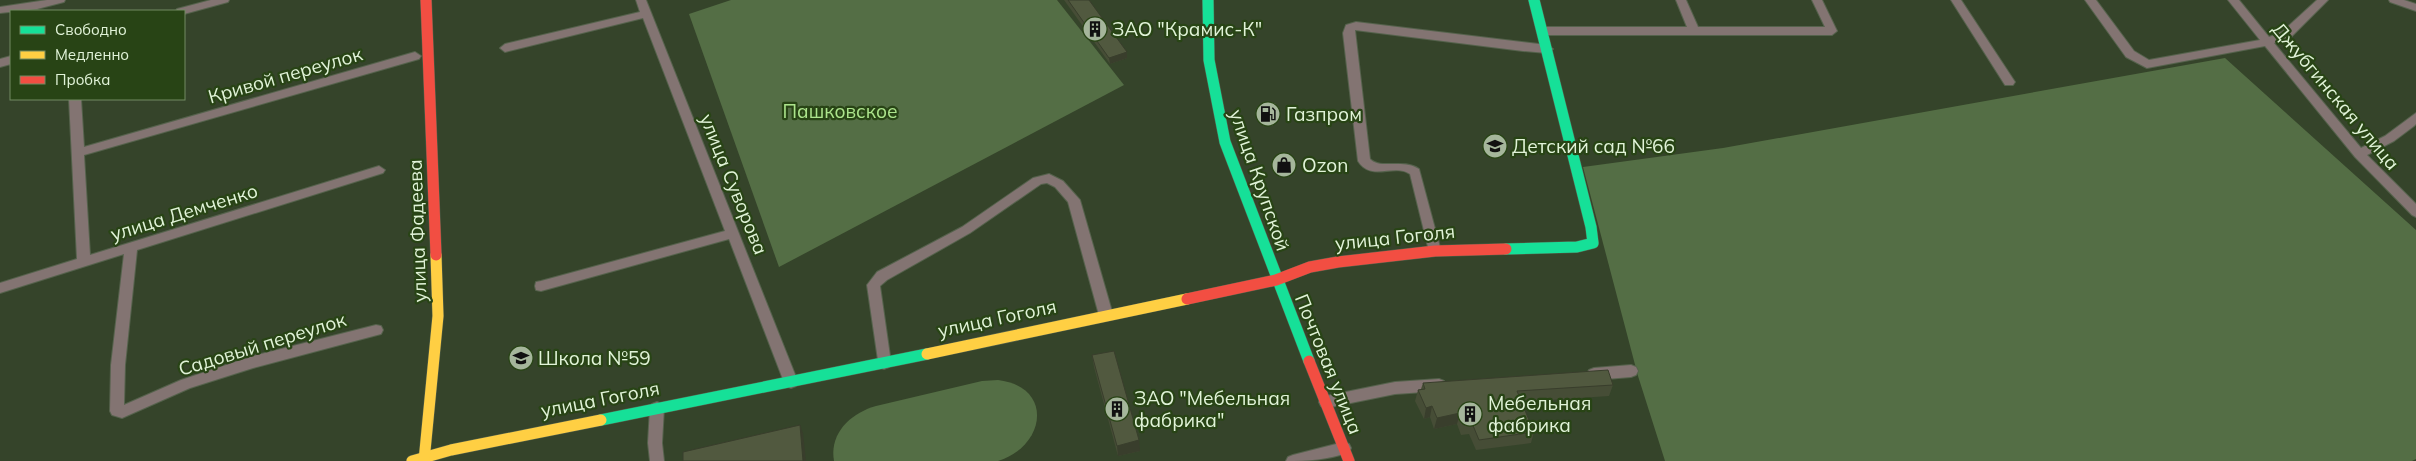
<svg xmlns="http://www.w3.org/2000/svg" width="2416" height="461" font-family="Mulish,sans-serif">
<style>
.green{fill:#546e45}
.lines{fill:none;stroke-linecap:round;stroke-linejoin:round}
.street-casing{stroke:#55624c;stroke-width:2}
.fast-casing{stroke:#55624c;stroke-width:12}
.slow-casing{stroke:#55624c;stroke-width:12}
.jam-casing{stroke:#55624c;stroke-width:12}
.street{fill:#837472;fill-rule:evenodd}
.fast{stroke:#16e098;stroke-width:11}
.slow{stroke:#ffcf43;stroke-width:11}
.jam{stroke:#f24e42;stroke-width:11}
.wall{fill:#464d36}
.shaded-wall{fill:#393e2c}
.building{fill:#51593f;stroke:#393e2c}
.labels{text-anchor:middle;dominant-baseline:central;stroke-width:4.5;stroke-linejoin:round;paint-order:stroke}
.poi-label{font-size:19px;fill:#e1f3d8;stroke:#284415;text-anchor:start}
.street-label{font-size:19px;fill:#e1f3d8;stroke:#284415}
.park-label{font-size:19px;fill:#ace48c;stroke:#284415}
</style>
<rect width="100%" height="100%" fill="#35442a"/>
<!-- green -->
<g class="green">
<polygon points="731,0 1057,0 1124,85 779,267 689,14"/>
<polygon points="2225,58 2416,230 2416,459 2412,461 1665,461 1638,376 1583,167 1723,148"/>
<path d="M998,380C1054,387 1046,446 998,461H834C829,433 851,413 876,406L982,381Z"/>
</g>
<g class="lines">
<defs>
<g id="street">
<polygon points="47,0 65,0 64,2 37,9 0,13 0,7"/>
<polygon points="211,0 229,0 228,2 184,14 184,11 176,11 177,9"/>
<polygon points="636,0 646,0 798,382 796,386 791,388 786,386 784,382 729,239 541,291 536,290 535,286 536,282 541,281 725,231 643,18 505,52 500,48 505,44 640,12"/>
<polygon points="1676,0 1686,0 1698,27 1825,27 1812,0 1822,0 1837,31 1832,35 1542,35 1537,31 1542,27 1687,27"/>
<polygon points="1951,0 1961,0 2013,79 2015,82 2013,85 2005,85"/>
<polygon points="2085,0 2096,0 2134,51 2149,60 2260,40 2228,0 2239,0 2269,37 2282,32 2317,0 2328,0 2290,38 2274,43 2361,148 2385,136 2416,113 2416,124 2414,126 2394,141 2367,155 2416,204 2416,217 2412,215 2355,157 2265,46 2147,68 2126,57"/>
<polygon points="2389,0 2404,0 2416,4 2416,11 2390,2"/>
<path d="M1356,22L1547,45L1553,49L1547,53L1523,51L1355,30L1370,159C1381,170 1403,158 1419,169L1441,251L1439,254H1431L1429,251L1410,174C1394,163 1371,182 1358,161L1343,33L1346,25Z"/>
<polygon points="415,52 421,56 419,59 84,155 90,255 379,166 385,170 383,173 137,250 125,365 124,405 181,380 253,356 376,325 381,326 383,330 381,334 253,368 190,388 122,418 112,415 110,411 111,365 124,254 0,293 0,283 77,259 69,99 81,99 84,147"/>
<polygon points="11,56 11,64 0,67 0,59"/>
<polygon points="1049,174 1063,181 1080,200 1113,315 1111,319 1101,319 1099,315 1068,202 1055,187 1047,183 1041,184 970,233 887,280 880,286 891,363 889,367 884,369 879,367 867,285 877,272 962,227 1033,178"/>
<polygon points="1631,365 1636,367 1638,371 1636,375 1631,377 1594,380 1589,378 1587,374 1589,370 1594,368"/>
<polygon points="1439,379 1444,381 1446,385 1444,389 1439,391 1395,394 1326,408 1321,406 1319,402 1321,398 1326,396 1395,382"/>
<polygon points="657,402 662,404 664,408 662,443 664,461 650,461 648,443 650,408 652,404"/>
<path d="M1344,442L1349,444L1351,448L1349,452C1328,460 1308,461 1286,461L1288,457L1293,455Z"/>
</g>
<g id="fast">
<polyline points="1208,0 1209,60 1225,142 1309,361"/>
<polyline points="1506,249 1577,247 1593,243 1591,227 1534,0"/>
<polyline points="601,420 927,354"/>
</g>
<g id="slow">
<polyline points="927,354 1187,299"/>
<polyline points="412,461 451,450 601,420"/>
<polyline points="424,461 438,316 436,255"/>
</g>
<g id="jam">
<polyline points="426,0 436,255"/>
<polyline points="1187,299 1276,280 1310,267 1338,262 1435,251 1506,249"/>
<polyline points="1309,361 1349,461"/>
</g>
</defs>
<!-- street casing -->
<use href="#street" class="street-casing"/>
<!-- fast casing -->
<use href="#fast" class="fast-casing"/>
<!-- slow casing -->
<use href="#slow" class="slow-casing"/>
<!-- jam casing -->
<use href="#jam" class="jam-casing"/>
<!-- street -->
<use href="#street" class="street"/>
<!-- fast -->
<use href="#fast" class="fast"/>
<!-- slow -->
<use href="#slow" class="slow"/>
<!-- jam -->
<use href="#jam" class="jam"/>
</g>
<!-- wall -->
<g class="wall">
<polygon points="1064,0 1089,0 1127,58 1110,64"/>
<polygon points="1092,355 1140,451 1118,456 1094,367"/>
<polygon points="1423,383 1613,385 1609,396 1522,402 1534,432 1531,443 1476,450 1469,434 1461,435 1457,424 1434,429 1430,417 1424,419 1415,401 1418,390 1421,389"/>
</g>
<!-- shaded-wall -->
<g class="shaded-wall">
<polygon points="1127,52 1127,58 1110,64 1109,58"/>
<polygon points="1432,406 1430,417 1424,419 1426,408"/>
<polygon points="1460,413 1457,424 1434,429 1437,418"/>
<polygon points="800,425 803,433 806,461 803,461"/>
<polygon points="1139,440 1140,451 1118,456 1117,446"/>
</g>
<!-- building -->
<g class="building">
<polygon points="1068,0 1089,0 1127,52 1109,58"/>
<polygon points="1114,351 1139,440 1117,446 1092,355"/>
<polygon points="1608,370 1613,385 1517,391 1534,432 1479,440 1472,423 1464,424 1460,413 1437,418 1432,406 1426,408 1418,390 1425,389 1423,383"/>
<polygon points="800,425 803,461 683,461 683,452"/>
</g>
<!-- icons -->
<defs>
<symbol id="building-disc" viewBox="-11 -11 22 22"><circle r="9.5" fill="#a5b69b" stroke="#284415"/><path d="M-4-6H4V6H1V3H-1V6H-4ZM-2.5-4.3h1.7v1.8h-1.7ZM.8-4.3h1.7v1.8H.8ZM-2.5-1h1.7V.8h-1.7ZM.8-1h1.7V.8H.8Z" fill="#111"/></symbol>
<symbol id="fuel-disc" viewBox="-11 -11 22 22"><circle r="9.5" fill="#a5b69b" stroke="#284415"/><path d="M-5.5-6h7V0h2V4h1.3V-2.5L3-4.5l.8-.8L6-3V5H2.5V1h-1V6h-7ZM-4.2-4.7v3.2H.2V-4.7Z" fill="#111"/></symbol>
<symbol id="school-disc" viewBox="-11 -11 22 22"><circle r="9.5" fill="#a5b69b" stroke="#284415"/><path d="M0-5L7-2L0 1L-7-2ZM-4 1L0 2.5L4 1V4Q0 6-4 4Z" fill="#111"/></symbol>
<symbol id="shop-disc" viewBox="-11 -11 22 22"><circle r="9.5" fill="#a5b69b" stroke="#284415"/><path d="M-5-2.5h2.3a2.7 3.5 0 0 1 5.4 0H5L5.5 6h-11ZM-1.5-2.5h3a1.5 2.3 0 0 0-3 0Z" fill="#111"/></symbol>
</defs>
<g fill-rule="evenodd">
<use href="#building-disc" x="1081" y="15" width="28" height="28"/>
<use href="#fuel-disc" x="1254" y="100" width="28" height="28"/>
<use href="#school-disc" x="1481" y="132" width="28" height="28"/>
<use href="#shop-disc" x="1270" y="151" width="28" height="28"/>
<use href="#school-disc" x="507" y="344" width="28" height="28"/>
<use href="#building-disc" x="1103" y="395" width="28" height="28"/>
<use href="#building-disc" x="1456" y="400" width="28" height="28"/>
</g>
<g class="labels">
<!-- poi labels -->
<g class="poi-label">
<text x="1112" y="29">ЗАО "Крамис-К"</text>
<text x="1286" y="114">Газпром</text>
<text x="1512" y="146">Детский сад №66</text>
<text x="1302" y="165">Ozon</text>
<text x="538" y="358">Школа №59</text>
<text x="1134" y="398">ЗАО "Мебельная<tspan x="1134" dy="22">фабрика"</tspan></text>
<text x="1488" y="403">Мебельная<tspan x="1488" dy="22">фабрика</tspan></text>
</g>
<!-- street labels -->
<g class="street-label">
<text transform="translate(285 75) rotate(-16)">Кривой переулок</text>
<text transform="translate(2336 96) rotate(50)">Джубгинская улица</text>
<text transform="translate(1260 180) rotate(71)">улица Крупской</text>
<text transform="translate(734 184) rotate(68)">улица Суворова</text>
<text transform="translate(184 212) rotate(-17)">улица Демченко</text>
<text transform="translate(417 231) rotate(-92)">улица Фадеева</text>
<text transform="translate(1395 237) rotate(-6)">улица Гоголя</text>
<text transform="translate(997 318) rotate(-12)">улица Гоголя</text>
<text transform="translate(262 344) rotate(-17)">Садовый переулок</text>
<text transform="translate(1329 364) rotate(68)">Почтовая улица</text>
<text transform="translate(600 399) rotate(-11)">улица Гоголя</text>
</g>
<!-- park labels -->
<g class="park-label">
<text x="840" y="111">Пашковское</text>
</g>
</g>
<!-- legend -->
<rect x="10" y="10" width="175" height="90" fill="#284415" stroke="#728a63"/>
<rect x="20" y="26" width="25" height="8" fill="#16e098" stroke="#728a63"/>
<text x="55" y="35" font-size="15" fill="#e1f3d8">Свободно</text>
<rect x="20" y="51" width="25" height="8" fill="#ffcf43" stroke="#728a63"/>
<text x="55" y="60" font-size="15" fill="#e1f3d8">Медленно</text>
<rect x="20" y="76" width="25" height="8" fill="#f24e42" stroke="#728a63"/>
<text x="55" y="85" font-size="15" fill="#e1f3d8">Пробка</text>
</svg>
